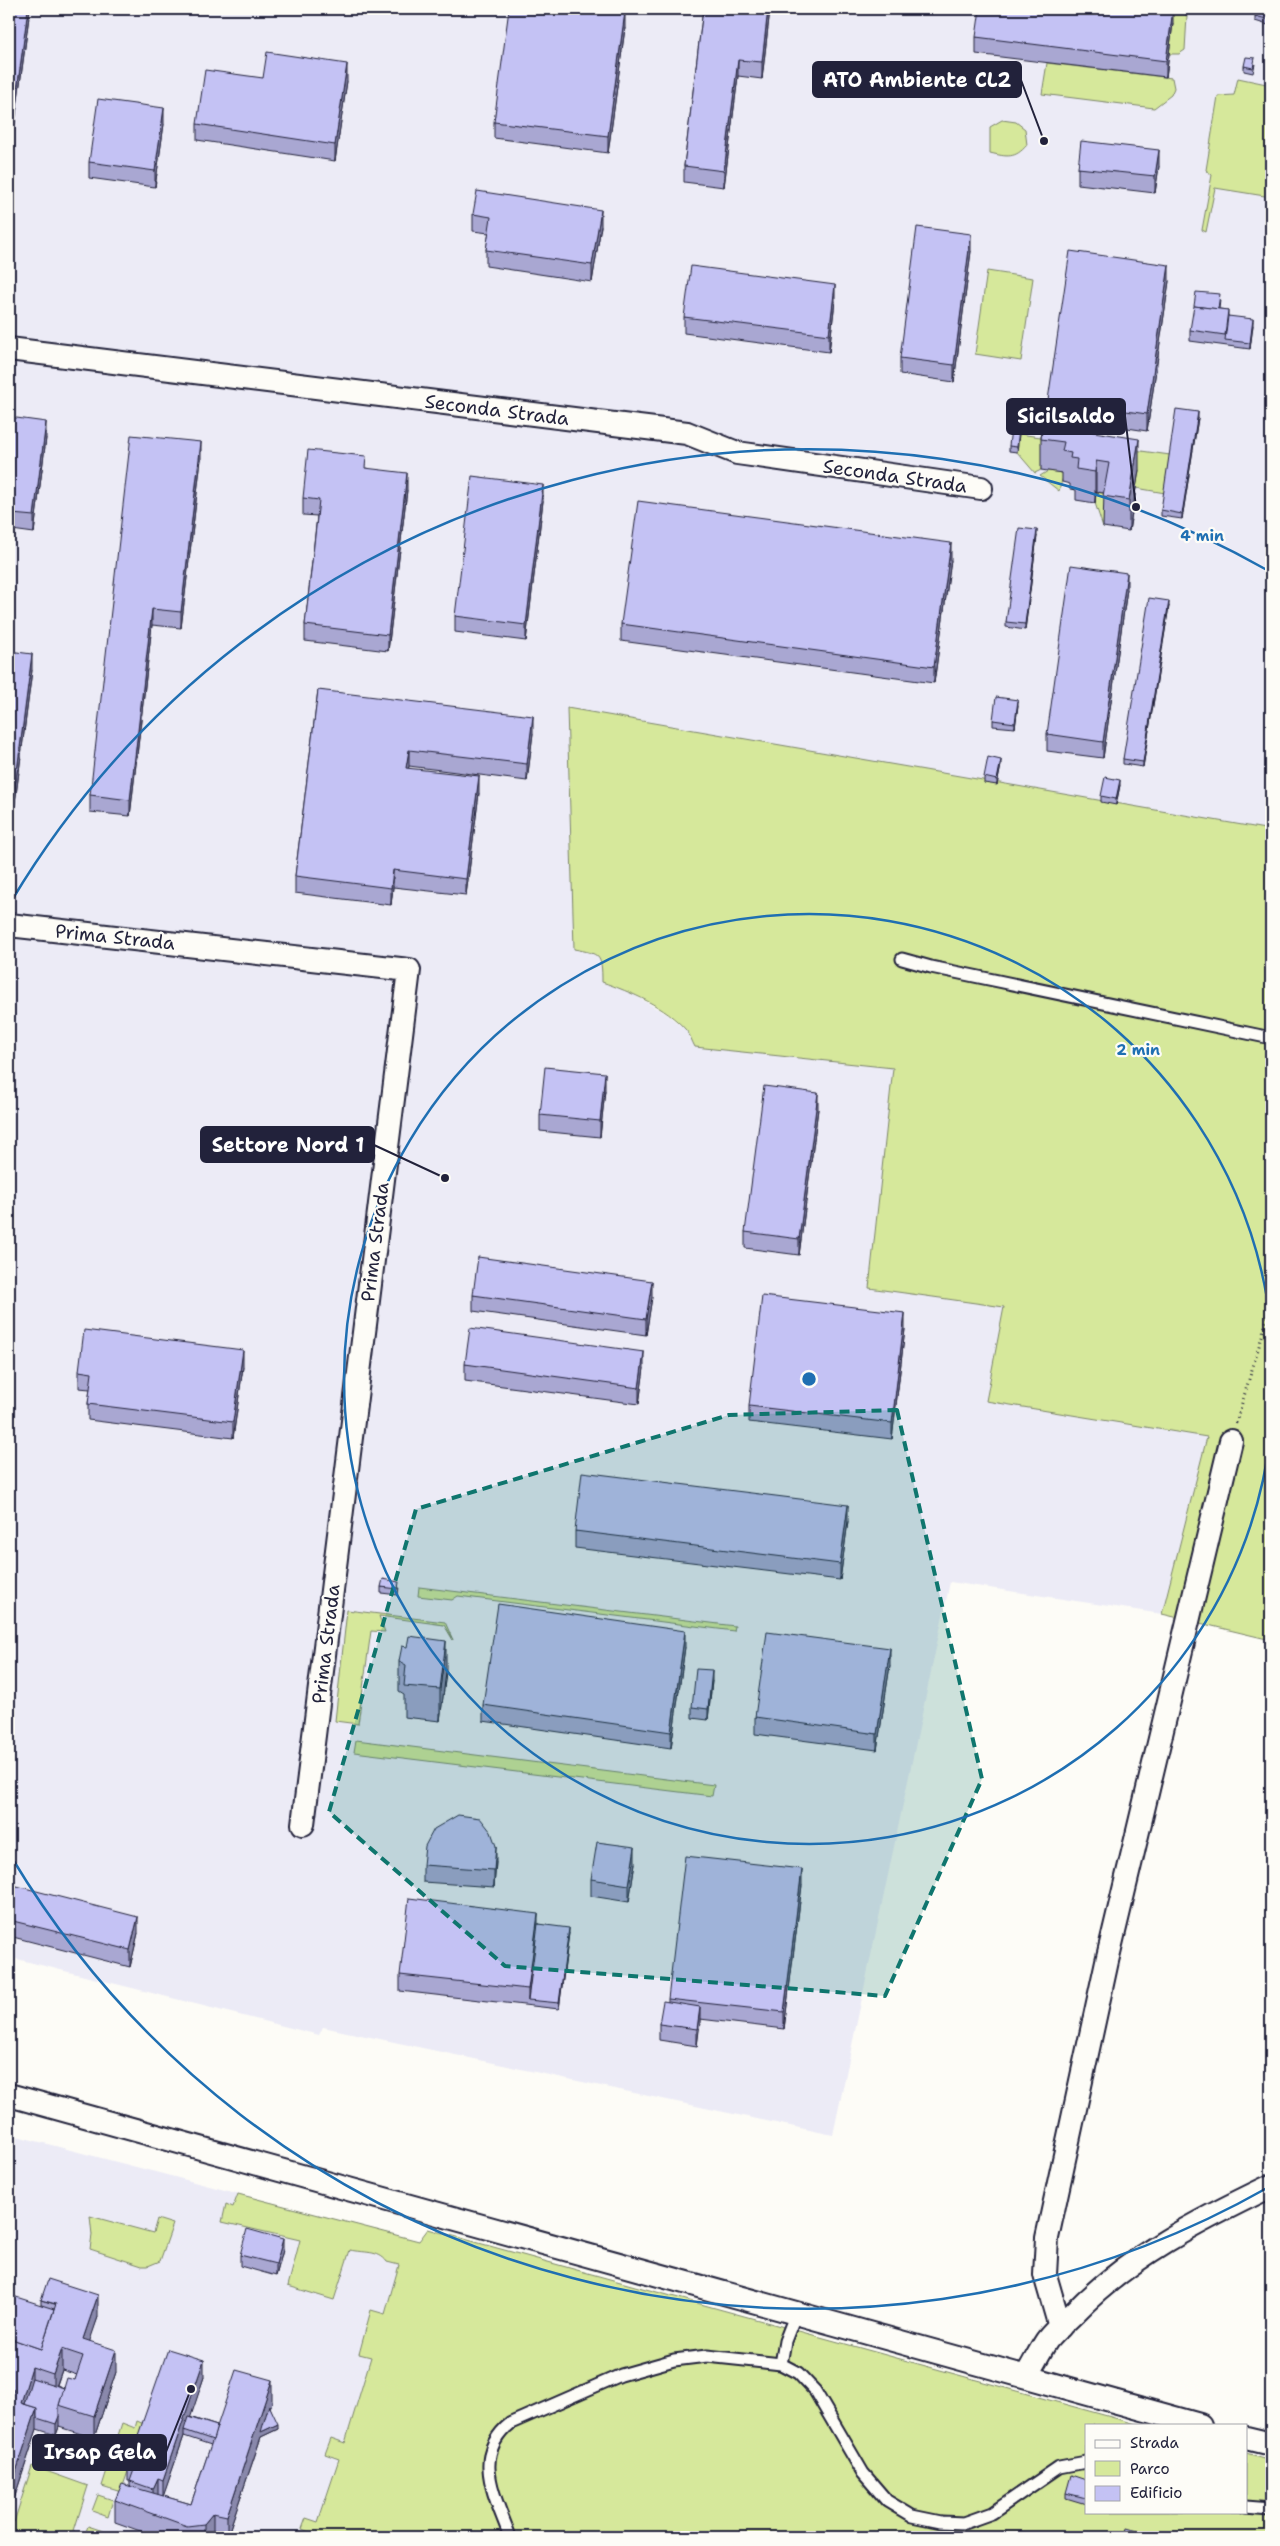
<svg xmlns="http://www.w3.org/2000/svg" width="1280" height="2546" font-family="'Shantell Sans',sans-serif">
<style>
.built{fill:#ecebf6}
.green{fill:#d6e89b;stroke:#7c856b}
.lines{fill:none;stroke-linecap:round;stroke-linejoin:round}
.service-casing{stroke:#22223b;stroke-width:15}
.minor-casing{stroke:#22223b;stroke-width:26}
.path{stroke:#22223b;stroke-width:3;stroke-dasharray:1 4;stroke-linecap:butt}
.service{stroke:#fdfcf7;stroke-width:11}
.minor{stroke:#fdfcf7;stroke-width:22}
.wall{fill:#a9a7d2;stroke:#22223b;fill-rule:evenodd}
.shaded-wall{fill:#8988ab;stroke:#22223b}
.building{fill:#c4c2f4;stroke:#22223b}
.marked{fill:#0f766e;fill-opacity:0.2;stroke:#0f766e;stroke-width:4;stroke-dasharray:10 6;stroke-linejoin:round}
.ring{fill:none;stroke:#1f6fb2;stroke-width:2.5}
.labels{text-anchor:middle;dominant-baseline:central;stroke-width:4.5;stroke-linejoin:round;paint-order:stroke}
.street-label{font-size:19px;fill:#22223b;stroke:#fdfcf7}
.centre{fill:#1f6fb2;stroke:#fdfcf7;stroke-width:2.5}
.ring-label{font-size:15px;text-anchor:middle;font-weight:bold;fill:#1f6fb2;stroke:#fdfcf7;stroke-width:4.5;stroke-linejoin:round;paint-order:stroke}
.leader{fill:none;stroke:#22223b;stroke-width:2}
.callout-dot{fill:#22223b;stroke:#fdfcf7;stroke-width:2}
.callout{fill:#22223b;stroke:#22223b;stroke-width:2}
.callout-label{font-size:20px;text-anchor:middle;font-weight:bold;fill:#fff}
</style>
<rect width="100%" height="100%" fill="#fdfcf7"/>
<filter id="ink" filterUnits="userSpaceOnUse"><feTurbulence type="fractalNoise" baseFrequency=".02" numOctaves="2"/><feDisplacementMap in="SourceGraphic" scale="10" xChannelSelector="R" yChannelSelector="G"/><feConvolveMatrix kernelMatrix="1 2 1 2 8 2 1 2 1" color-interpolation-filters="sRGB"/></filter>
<g filter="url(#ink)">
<!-- built -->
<g class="built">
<polygon points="9,9 1271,9 1271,85 1238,78 1215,187 1271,197 1271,831 567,709 574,949 595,953 599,956 602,962 603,982 624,989 668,1015 687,1031 695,1047 893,1068 869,1288 1005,1307 986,1401 1207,1437 1162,1614 950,1582 833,2135 323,2027 319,2035 9,1957"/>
<polygon points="9,2134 420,2241 327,2537 9,2537"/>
</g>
<!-- green -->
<g class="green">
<polygon points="1169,9 1177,9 1187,16 1185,50 1179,54 1169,54"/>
<polygon points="1047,63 1172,78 1174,88 1171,95 1154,108 1042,94"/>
<polygon points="1238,78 1271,85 1271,197 1215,188 1206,232 1202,230 1212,175 1206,170 1218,96 1234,95"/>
<path d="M1002,120L1016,122L1025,129L1027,145C1015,159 1007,157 990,153V127Z"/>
<polygon points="987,271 1033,278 1021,361 975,354"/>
<polygon points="1019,434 1170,455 1165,493 1136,488 1043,456 1041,470 1035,473 1017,452"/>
<polygon points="1048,471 1064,473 1059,491 1040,476"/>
<polygon points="1096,492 1109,494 1103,527 1095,503"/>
<path d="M567,708L1271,830V1640L1162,1614L1207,1437L986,1401L1004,1307L869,1288L893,1068L695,1047C692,1042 690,1034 686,1030C666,1007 631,992 602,982C602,954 600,954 574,949Z"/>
<polygon points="419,1587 735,1626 734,1631 458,1596 452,1600 418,1596"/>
<polygon points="347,1610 445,1622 453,1640 444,1625 379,1616 385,1632 371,1631 358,1724 335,1721"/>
<polygon points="356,1740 714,1785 712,1796 354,1752"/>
<path d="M238,2194L419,2241L428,2229L1140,2425H1086V2512H1246V2454L1271,2461V2537H313L314,2534L302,2529L306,2518L318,2522L339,2459L325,2454L331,2438L345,2443L371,2357L359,2354L371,2310L385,2314L399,2265L387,2262C379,2250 363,2253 350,2250L334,2300L288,2286L300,2240L222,2222L226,2204L233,2207Z"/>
<polygon points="90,2216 153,2233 157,2219 173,2224 160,2261 148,2266 142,2266 90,2249 92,2235"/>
<polygon points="137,2421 144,2424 121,2492 102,2486 122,2423 135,2428"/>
<polygon points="32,2466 88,2486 72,2537 9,2537 9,2520 14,2522"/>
<polygon points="98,2495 113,2500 108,2517 92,2511"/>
<polygon points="88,2526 121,2537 84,2537"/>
</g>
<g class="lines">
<defs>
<g id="service">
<polyline points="902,959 931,967 1271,1038"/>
<polyline points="781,2364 785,2341 796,2313"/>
<polyline points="1246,2507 1271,2509"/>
<path d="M510,2537C496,2497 470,2455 511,2423L621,2375L674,2360L707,2356L781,2364L798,2373L815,2391L863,2473L887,2501L912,2516L941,2522L964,2523L992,2513L1059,2467L1086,2462"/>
</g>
<g id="minor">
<polyline points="9,349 687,433 737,453 981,488"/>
<polyline points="9,925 409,970 303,1824"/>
<polyline points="9,2095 1200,2425"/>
<polyline points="1060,2327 1045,2275 1047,2238 1107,1961 1231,1441"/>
<path d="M1026,2376C1033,2365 1039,2352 1047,2340C1055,2330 1065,2322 1074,2313C1129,2256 1200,2220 1271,2186"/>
<polyline points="1246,2438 1271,2444"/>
</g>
</defs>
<!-- service casing -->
<use href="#service" class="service-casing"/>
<!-- minor casing -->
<use href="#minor" class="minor-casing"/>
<!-- path -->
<polyline class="path" points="1236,1423 1271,1306"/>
<!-- service -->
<use href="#service" class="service"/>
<!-- minor -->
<use href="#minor" class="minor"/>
</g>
<!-- wall -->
<g class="wall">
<polygon points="9,9 30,9 10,159 9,159"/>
<polygon points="703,9 770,9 762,79 738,76 724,187 684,182 684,166"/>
<polygon points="1271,9 1271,26 1255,21 1255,16"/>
<polygon points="1173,23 1166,77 976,54 976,37"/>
<polygon points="625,28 608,153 494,138 494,122"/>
<polygon points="1255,64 1253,73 1244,71 1244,66"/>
<polygon points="263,78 347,81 335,161 197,140 197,124"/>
<polygon points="164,124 155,187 89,178 89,162"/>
<polygon points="1159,166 1155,193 1078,184 1078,168"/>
<polygon points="473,214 601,226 592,282 486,266 486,250 489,233 473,231"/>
<polygon points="971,251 954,382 900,374 900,358"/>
<polygon points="1169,281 1147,431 1048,416 1048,400"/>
<polygon points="1220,300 1219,309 1228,310 1228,316 1253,325 1250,349 1190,341 1190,330"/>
<polygon points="835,301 829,352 684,333 684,317"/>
<polygon points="9,417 46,438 34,533 12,530 9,559"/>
<polygon points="1198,418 1182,519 1161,516 1161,510"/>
<polygon points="1043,424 1139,470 1129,531 1103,527 1104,493 1096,492 1095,503 1076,500 1076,490 1070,489 1070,484 1062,482 1062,473 1041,470 1041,439"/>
<polygon points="1019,434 1017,452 1009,451 1009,446"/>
<polygon points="201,459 181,628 152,625 130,816 90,812 90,795"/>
<polygon points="366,468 407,490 388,651 305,641 305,625 317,516 303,515 303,498"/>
<polygon points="543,501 526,641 455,632 455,616"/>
<polygon points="1037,536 1025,630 1006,627 1006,622"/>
<polygon points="951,560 934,683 621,641 621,624"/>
<polygon points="1127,589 1103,758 1047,751 1047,734"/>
<polygon points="1169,606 1143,767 1123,764 1123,759"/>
<polygon points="9,651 32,670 12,826 9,826"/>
<polygon points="318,690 533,733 527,781 409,766 408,768 479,793 466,895 393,887 391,905 295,893 295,876"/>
<polygon points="1018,705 1015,728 993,726 993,720"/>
<polygon points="1001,765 997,785 984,783 984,777"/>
<polygon points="1120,785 1116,805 1101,802 1101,796"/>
<polygon points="605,1090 600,1137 540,1131 540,1115"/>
<polygon points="818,1109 799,1255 745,1248 745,1232"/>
<polygon points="473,1295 652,1297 646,1335 473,1311"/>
<polygon points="905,1329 892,1439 749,1422 749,1406"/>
<polygon points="465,1364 644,1368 639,1404 465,1381"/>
<polygon points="243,1367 233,1438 88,1420 88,1404 90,1389 79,1388 79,1371"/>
<polygon points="848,1521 840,1580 575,1548 575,1531"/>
<polygon points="381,1587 399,1587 398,1595 381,1593"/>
<polygon points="685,1647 671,1748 483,1721 483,1705"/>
<polygon points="399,1661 446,1672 440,1721 404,1717 404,1695 399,1692"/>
<polygon points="890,1665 877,1750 755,1734 755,1717"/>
<polygon points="712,1681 708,1720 692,1718 692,1707"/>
<polygon points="496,1862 494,1887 423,1882 423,1865"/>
<polygon points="635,1863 629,1902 591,1896 591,1879"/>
<polygon points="9,1884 138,1933 130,1967 9,1936"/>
<polygon points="802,1885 784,2029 700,2019 697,2046 659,2040 659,2024 668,2002 668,1999"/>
<polygon points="538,1924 569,1933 559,2009 400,1991 400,1975"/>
<polygon points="283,2250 276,2276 240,2266 240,2255"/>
<path d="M41,2300L98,2317L89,2341L116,2372L94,2438L59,2427L56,2435L37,2429L9,2514V2308L41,2305ZM62,2370L77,2375L75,2380L64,2388L57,2385Z"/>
<path d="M204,2377L190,2417L217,2426L272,2402L270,2407L278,2429L261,2437L227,2537L213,2534L210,2537H157L115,2522V2500L130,2486V2481H128V2464ZM184,2436L211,2445L191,2504L163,2496Z"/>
<polygon points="1086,2480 1086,2504 1066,2498 1066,2493"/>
</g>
<!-- shaded-wall -->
<g class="shaded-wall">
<polygon points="28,9 30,9 10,159 10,142"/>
<polygon points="768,9 770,9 762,79 762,62"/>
<polygon points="1173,9 1173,23 1166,77 1166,61"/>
<polygon points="625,12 625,28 608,153 608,136"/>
<polygon points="738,60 738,76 724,187 724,171"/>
<polygon points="347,64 347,81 335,161 335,145"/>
<polygon points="164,108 164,124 155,187 155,171"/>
<polygon points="1159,150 1159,166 1155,193 1155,176"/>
<polygon points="601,210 601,226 592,282 592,265"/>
<polygon points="12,211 12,228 9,256 9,240"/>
<polygon points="971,234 971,251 954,382 954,365"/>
<polygon points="1169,265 1169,281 1147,431 1147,414"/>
<polygon points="835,285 835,301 829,352 829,335"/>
<polygon points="1253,319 1253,325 1250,349 1250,343"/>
<polygon points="1198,412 1198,418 1182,519 1182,514"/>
<polygon points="46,422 46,438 34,533 34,516"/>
<polygon points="1139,439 1139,470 1129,531 1129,500"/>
<polygon points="201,442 201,459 181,628 181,612"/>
<polygon points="1096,461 1096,492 1095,503 1095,472"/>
<polygon points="407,473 407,490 388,651 388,635"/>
<polygon points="543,485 543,501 526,641 526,625"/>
<polygon points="12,514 12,530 9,559 9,542"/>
<polygon points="1037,530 1037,536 1025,630 1025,624"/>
<polygon points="951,543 951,560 934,683 934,667"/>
<polygon points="1127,573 1127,589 1103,758 1103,742"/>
<polygon points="1169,601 1169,606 1143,767 1143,762"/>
<polygon points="152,609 152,625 130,816 130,800"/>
<polygon points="32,654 32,670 12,826 12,810"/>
<polygon points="1018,700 1018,705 1015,728 1015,723"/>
<polygon points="533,716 533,733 527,781 527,764"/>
<polygon points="409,750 409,766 406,784 406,768"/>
<polygon points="1001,760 1001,765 997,785 997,780"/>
<polygon points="479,776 479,793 466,895 466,879"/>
<polygon points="1120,780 1120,785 1116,805 1116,799"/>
<polygon points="393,870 393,887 391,905 391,888"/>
<polygon points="605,1073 605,1090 600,1137 600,1121"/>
<polygon points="818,1093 818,1109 799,1255 799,1239"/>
<polygon points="652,1281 652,1297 646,1335 646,1319"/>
<polygon points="905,1313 905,1329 892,1439 892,1423"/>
<polygon points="243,1350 243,1367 233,1438 233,1422"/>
<polygon points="644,1352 644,1368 639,1404 639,1388"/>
<polygon points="848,1505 848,1521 840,1580 840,1564"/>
<polygon points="685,1631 685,1647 671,1748 671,1732"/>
<polygon points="446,1641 446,1672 440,1721 440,1689"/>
<polygon points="890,1648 890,1665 877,1750 877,1734"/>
<polygon points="712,1670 712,1681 708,1720 708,1709"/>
<polygon points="496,1846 496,1862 494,1887 494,1870"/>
<polygon points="635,1847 635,1863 629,1902 629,1885"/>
<polygon points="802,1869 802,1885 784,2029 784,2012"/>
<polygon points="538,1914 538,1930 528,2000 528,1989"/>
<polygon points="138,1917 138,1933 130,1967 130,1950"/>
<polygon points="569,1928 569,1933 559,2009 559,2003"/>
<polygon points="700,2007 700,2023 697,2046 697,2029"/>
<polygon points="283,2239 283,2250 276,2276 276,2264"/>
<polygon points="98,2295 98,2317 83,2361 83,2339"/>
<polygon points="62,2349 62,2370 53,2395 53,2374"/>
<polygon points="116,2350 116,2372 94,2438 94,2416"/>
<polygon points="204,2360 204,2377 186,2431 184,2430 184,2436 163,2497 163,2480"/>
<polygon points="32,2367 32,2389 24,2414 21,2403"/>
<polygon points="272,2380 272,2402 263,2431 278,2424 278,2429 261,2437 227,2537 227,2516"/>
<polygon points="37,2408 37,2429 9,2514 9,2493"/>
<polygon points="59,2416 59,2427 56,2435 56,2424"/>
<polygon points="158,2478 158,2495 153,2506 153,2489"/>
<polygon points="213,2513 213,2534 210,2537 204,2537 204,2524"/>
</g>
<!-- building -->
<g class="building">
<polygon points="9,9 28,9 10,142 9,142"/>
<polygon points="509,9 602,9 625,12 608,136 494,122"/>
<polygon points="703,9 768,9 762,62 738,60 724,171 684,166"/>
<polygon points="980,9 1173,9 1166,61 976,37"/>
<polygon points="1257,9 1271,9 1271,20 1255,16"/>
<polygon points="267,52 347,64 335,145 197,124 205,70 263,78"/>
<polygon points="1246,57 1255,58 1253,68 1244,66"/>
<polygon points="98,99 164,108 155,171 89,162"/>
<polygon points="1081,141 1159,150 1155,176 1078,168"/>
<polygon points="477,191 601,210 592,265 486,250 491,217 473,214"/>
<polygon points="9,211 12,211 9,240"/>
<polygon points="917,227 971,234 954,365 900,358"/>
<polygon points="1070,251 1169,265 1147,414 1048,400"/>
<polygon points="691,266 835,285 829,335 684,317"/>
<polygon points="1196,292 1220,294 1218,309 1194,306"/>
<polygon points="1194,306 1228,310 1225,335 1190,330"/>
<polygon points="1228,316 1253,319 1250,343 1225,340"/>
<polygon points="1176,409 1198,412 1182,514 1161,510"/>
<polygon points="9,417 46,422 34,516 12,514 9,542"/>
<polygon points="1043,424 1139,439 1129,500 1103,496 1109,463 1096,461 1095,472 1076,469 1077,459 1070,458 1071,453 1062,451 1064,442 1041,439"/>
<polygon points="1011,428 1019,429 1017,447 1009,446"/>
<polygon points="131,435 201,442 181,612 152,609 130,800 90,795"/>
<polygon points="308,450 366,456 365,468 407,473 388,635 305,625 319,500 303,498"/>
<polygon points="472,476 543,485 526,625 455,616"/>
<polygon points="638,501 951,543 934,667 621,624"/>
<polygon points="1019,528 1037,530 1025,624 1006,622"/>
<polygon points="1071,565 1127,573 1103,742 1047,734"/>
<polygon points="1149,598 1169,601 1143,762 1123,759"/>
<polygon points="9,651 32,654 12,810 9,810"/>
<polygon points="318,690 533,716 527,764 409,750 406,768 479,776 466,879 393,870 391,888 295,876"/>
<polygon points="996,697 1018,700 1015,723 993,720"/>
<polygon points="988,757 1001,760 997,780 984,777"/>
<polygon points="1105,777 1120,780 1116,799 1101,796"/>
<polygon points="545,1067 605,1073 600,1121 540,1115"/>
<polygon points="764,1086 818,1093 799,1239 745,1232"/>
<polygon points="478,1257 652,1281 646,1319 473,1295"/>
<polygon points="762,1296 905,1313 892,1423 749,1406"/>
<polygon points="470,1328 644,1352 639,1388 465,1364"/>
<polygon points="84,1330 243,1350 233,1422 88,1404 92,1373 79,1371"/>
<polygon points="582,1472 848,1505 840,1564 575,1531"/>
<polygon points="383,1579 399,1582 398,1589 381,1587"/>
<polygon points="498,1604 685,1631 671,1732 483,1705"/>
<polygon points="767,1632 890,1648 877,1734 755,1717"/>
<polygon points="409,1636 446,1641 440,1689 404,1686 406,1665 399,1661 402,1646 407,1647"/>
<polygon points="696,1669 712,1670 708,1709 692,1707"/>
<polygon points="458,1815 480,1818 491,1832 496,1846 494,1870 423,1865 425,1846 434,1829"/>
<polygon points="597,1842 635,1847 629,1885 591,1879"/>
<polygon points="685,1856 802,1869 784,2012 668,1999"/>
<polygon points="9,1884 138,1917 130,1950 9,1920"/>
<polygon points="409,1898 538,1914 528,1989 400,1975"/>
<polygon points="538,1924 569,1928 559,2003 528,2000"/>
<polygon points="663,2001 700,2007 697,2029 659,2024"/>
<polygon points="247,2229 283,2239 276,2264 240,2255"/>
<polygon points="48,2279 98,2295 83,2339 116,2350 94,2416 59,2405 67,2378 75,2380 83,2356 62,2349 53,2374 32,2367 21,2403 37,2408 9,2493 9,2405 14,2390 9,2388 9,2338 41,2349 56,2304 41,2300"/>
<polygon points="13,2296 54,2309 41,2349 9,2338 9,2308"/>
<polygon points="168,2349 204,2360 163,2480 158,2478 153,2489 130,2481 135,2467 128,2464"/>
<polygon points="236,2370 272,2380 227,2516 213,2513 204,2524 187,2526 115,2500 122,2484 191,2504"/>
<polygon points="32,2378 64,2388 59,2405 59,2416 56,2424 37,2418 37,2408 24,2404"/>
<polygon points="269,2405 278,2424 261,2432 263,2425"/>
<polygon points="188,2417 217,2426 213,2440 184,2430"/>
<polygon points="1071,2475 1086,2480 1086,2498 1066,2493"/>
<polygon points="1127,2528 1160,2537 1125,2537"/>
</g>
</g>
<!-- marked area -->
<path class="marked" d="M897,1410L982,1779L885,1996L505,1966L329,1812L416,1509L729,1415Z"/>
<!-- distance rings -->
<g class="ring">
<path d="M1271 1432A465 465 0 1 1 1271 1326"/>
<path d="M1267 2188A930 930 0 0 1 12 1858M12 900A930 930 0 0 1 1267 570"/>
</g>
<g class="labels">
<!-- street labels -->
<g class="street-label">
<text transform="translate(497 410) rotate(7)">Seconda Strada</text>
<text transform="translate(895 476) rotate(8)">Seconda Strada</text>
<text transform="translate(115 937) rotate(6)">Prima Strada</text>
<text transform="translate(375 1242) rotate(-83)">Prima Strada</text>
<text transform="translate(326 1644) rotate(-83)">Prima Strada</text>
</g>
</g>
<circle cx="809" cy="1379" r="8" class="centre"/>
<g class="ring-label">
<text x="1202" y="541">4 min</text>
<text x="1138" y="1055">2 min</text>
</g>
<!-- callouts -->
<path class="leader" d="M1044 141L1021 80M1136 507L1125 416M445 1178L374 1145M191 2389L166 2452"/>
<g class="callout-dot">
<circle cx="1044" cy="141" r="5"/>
<circle cx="1136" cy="507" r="5"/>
<circle cx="445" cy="1178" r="5"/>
<circle cx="191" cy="2389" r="5"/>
</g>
<g class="callout">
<rect x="813" y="62" width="208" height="35" rx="5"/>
<rect x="1007" y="399" width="118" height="35" rx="5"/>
<rect x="201" y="1127" width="173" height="35" rx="5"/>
<rect x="33" y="2435" width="133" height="35" rx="5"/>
</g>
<g class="callout-label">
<text x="917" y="87">ATO Ambiente CL2</text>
<text x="1066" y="423">Sicilsaldo</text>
<text x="288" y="1152">Settore Nord 1</text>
<text x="100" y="2459">Irsap Gela</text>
</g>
<!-- margin -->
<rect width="1280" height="2546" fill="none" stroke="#fdfcf7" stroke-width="30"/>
<rect x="15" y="15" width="1250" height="2516" fill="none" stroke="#22223b" stroke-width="2" filter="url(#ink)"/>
<!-- legend -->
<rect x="1085" y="2424" width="162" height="90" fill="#fdfcf7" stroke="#a5a5ac"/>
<rect x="1095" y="2440" width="25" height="8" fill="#fdfcf7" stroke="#a5a5ac"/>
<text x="1130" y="2448" font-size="15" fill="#22223b">Strada</text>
<rect x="1095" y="2461" width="25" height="15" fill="#d6e89b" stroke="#a5a5ac"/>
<text x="1130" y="2474" font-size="15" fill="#22223b">Parco</text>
<rect x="1095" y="2486" width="25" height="15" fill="#c4c2f4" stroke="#a5a5ac"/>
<text x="1130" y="2498" font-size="15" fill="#22223b">Edificio</text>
</svg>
